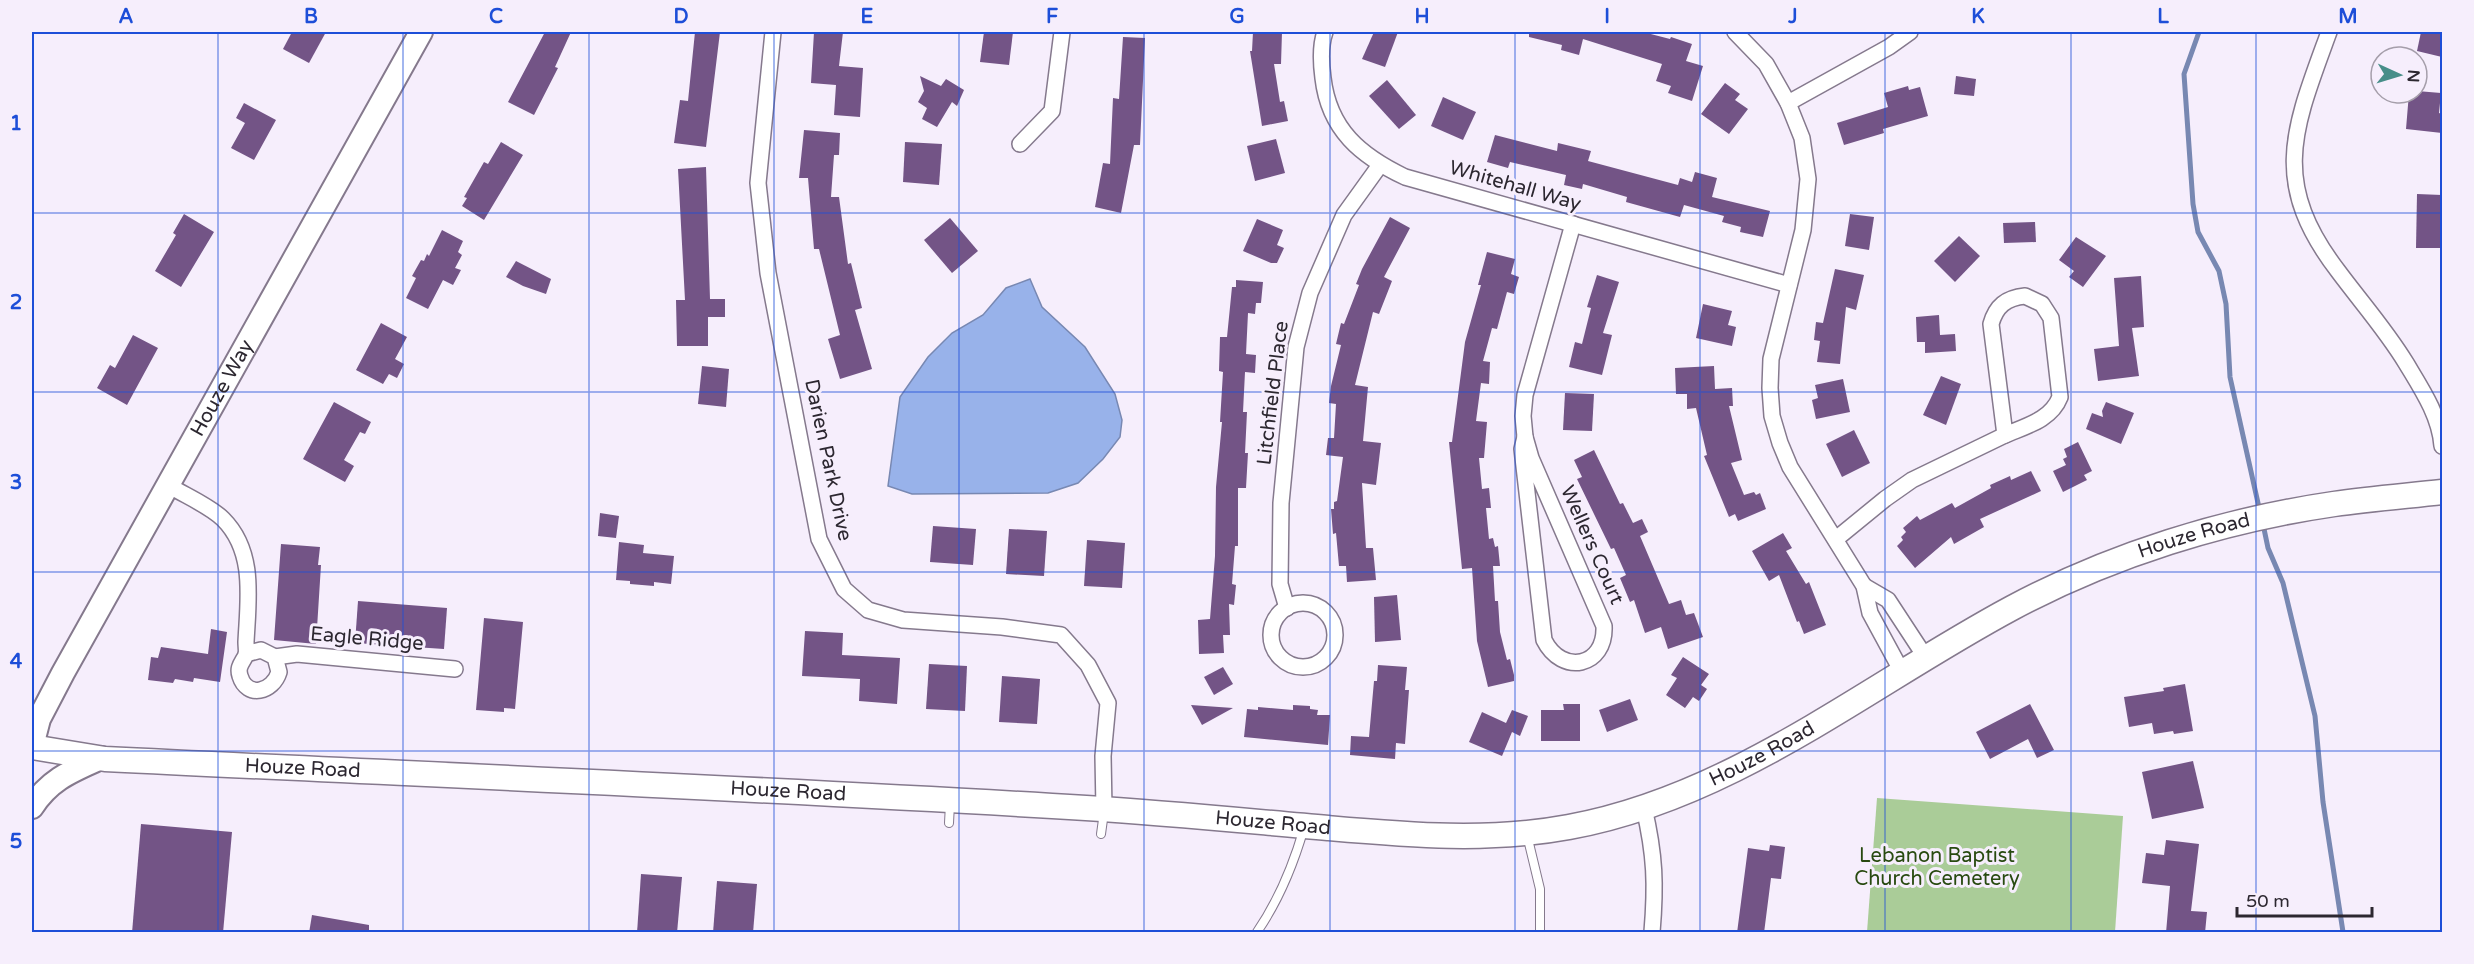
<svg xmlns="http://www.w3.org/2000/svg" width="2474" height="964" font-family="'Varela Round',sans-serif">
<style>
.green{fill:#aacc98}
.water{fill:#98b2ea;stroke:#7888b2;stroke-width:1.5}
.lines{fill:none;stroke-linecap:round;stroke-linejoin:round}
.stream{stroke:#7888b2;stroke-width:5}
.building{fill:#735486}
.lane-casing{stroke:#85798d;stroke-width:10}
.street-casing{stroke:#85798d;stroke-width:18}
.secondary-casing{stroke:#85798d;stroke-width:26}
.primary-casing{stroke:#85798d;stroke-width:27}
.lane{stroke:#fff;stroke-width:8}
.street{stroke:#fff;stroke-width:15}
.secondary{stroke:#fff;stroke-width:22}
.primary{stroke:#fff;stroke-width:24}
.grid{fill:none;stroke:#1d4ed8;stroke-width:1.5;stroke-opacity:0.55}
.labels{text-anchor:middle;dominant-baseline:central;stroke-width:6;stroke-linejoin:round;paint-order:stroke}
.street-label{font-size:20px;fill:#2c2730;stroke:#f6eefc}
.park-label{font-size:20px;fill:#284a10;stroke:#f6eefc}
.neatline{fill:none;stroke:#1d4ed8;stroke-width:2}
.grid-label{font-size:20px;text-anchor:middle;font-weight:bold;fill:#1d4ed8}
</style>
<rect width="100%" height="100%" fill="#f6eefc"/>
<!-- green -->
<polygon class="green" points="1877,798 2123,816 2115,932 1867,932"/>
<!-- water -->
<polygon class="water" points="1030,279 1042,307 1085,347 1115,394 1122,420 1120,437 1103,459 1078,483 1048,493 912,494 888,486 900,397 928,357 952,333 983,315 1006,288"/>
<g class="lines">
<!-- stream -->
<g class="stream">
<polyline points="2199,32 2184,74 2193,204 2198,232 2219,271 2226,304 2230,377 2260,512"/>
<polyline points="2263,524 2268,548 2283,583 2315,716 2323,802 2343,932"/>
</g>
</g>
<!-- building -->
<g class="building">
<polygon points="292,32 326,32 309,63 283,49"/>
<polygon points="545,32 571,32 555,67 558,68 534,115 508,102"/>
<polygon points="695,32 720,32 706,147 674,143 680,100 688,101"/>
<polygon points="814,32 843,32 839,66 863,68 860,117 834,115 836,85 811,83"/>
<polygon points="984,32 1013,32 1009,65 980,62"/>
<polygon points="1253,32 1282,32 1281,64 1274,64 1280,102 1284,101 1288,121 1262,126 1250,51 1252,51"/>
<polygon points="1374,32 1398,32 1385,67 1362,59"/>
<polygon points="1529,32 1643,32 1670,39 1671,37 1692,44 1686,61 1703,66 1692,101 1668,93 1671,86 1656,81 1662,64 1583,39 1579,55 1561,50 1562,45 1529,37"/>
<polygon points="2421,32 2442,32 2442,57 2417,51"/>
<polygon points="1123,37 1145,38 1140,145 1134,145 1121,213 1095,207 1103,163 1110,164 1113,98 1119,99"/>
<polygon points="920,76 941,86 946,79 964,90 957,106 952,102 937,127 922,119 927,108 918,102 924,91"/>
<polygon points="1956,76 1976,79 1974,96 1954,94"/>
<polygon points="1387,80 1416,115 1399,129 1369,96"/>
<polygon points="1725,83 1740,94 1735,100 1748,109 1729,134 1701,114"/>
<polygon points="1908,86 1909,90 1920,87 1928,116 1883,129 1884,133 1844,145 1837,123 1888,107 1884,93"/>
<polygon points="2417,91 2441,93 2439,113 2442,114 2442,133 2406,129 2409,93 2417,93"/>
<polygon points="1443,97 1476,112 1463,140 1431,126"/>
<polygon points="244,103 276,120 254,160 231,148 245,123 236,118"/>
<polygon points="804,130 840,133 839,155 834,155 831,197 839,197 848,264 851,263 862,308 855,310 872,369 840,379 828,339 840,335 819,249 814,249 808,178 799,178"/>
<polygon points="1495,135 1557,151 1558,143 1591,151 1588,161 1678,185 1680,178 1692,182 1695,172 1717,178 1712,197 1770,211 1763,237 1740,232 1741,227 1722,222 1724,216 1684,205 1680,217 1626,202 1627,197 1583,184 1582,189 1564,185 1566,175 1510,162 1508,168 1487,162"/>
<polygon points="1276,139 1285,173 1255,181 1247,146"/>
<polygon points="501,142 523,155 484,220 462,206 467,198 464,197 484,162 488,164"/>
<polygon points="905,142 942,144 939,185 903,182"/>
<polygon points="706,167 710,299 725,299 725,317 708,317 708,346 677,346 676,300 685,300 678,169"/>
<polygon points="2417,194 2442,195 2442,248 2416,248"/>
<polygon points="184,214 214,232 181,287 155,271 176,235 173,233"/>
<polygon points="1850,214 1874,217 1869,250 1845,246"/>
<polygon points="1390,217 1410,228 1384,277 1392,281 1379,314 1373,312 1355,385 1368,387 1363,441 1381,443 1376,485 1362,483 1366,548 1373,548 1376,580 1347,582 1346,566 1339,566 1336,533 1333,534 1331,509 1334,509 1334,502 1337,501 1343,457 1326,455 1328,438 1334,438 1336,404 1329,403 1331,386 1341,345 1336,344 1341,323 1344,324 1359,285 1356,284 1362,269"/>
<polygon points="950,218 978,251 952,273 924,240"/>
<polygon points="1257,219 1283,230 1277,245 1284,248 1277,263 1271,263 1243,251"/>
<polygon points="2035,222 2036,242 2004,243 2003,223"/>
<polygon points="442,230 463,241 458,252 462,255 455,268 461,270 453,285 443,280 428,309 406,298 416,278 412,276 421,260 424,261 427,254 429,256"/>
<polygon points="1959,236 1980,256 1955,282 1934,261"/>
<polygon points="2076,237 2106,256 2083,287 2069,277 2074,271 2059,260"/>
<polygon points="1487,252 1515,259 1511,274 1519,277 1514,294 1507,292 1497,329 1492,328 1483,361 1490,362 1489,384 1481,383 1476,421 1487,422 1484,458 1479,458 1482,489 1489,488 1491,508 1486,508 1489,539 1493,538 1495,547 1498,546 1500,566 1493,566 1495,601 1498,601 1500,632 1507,660 1510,659 1514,675 1514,681 1488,687 1477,641 1472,568 1462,569 1449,442 1452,442 1465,342 1481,285 1478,285"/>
<polygon points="516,261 551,279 546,294 523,286 506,277"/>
<polygon points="1835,269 1864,275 1856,310 1846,307 1840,364 1817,362 1820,341 1814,340 1816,322 1823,323"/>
<polygon points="1597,275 1619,282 1603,333 1612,335 1602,375 1569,367 1575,342 1582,344 1591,308 1587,307"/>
<polygon points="2141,276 2144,327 2132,328 2139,376 2098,381 2094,349 2119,346 2114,278"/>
<polygon points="1236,280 1263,282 1261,303 1256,303 1255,314 1248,313 1246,354 1256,355 1255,373 1245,372 1243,412 1247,412 1245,453 1248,453 1246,488 1238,488 1238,546 1235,546 1232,584 1236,585 1234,605 1229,604 1230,635 1223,635 1224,653 1199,654 1198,620 1210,619 1215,556 1216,487 1222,422 1220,422 1223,372 1219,371 1220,337 1227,337 1232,287 1236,287"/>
<polygon points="1703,304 1732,311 1728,325 1736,327 1732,346 1696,338"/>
<polygon points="1939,315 1940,335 1955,334 1956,351 1925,353 1925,342 1917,342 1916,317"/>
<polygon points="381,323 407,337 395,359 404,364 397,378 389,374 383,384 356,370"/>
<polygon points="133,335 158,348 127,405 97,388 110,365 115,368"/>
<polygon points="702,366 729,369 726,407 698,404"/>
<polygon points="1714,366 1715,389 1732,388 1733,406 1729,406 1742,460 1731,463 1744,495 1754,492 1756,495 1760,493 1766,509 1738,521 1735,514 1729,517 1704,456 1707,455 1696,408 1687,409 1687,394 1676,394 1675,368"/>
<polygon points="1941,376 1961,384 1946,425 1923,415"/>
<polygon points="1843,379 1850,412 1816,419 1812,400 1818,398 1815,385"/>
<polygon points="1565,393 1594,394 1592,431 1563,430"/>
<polygon points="334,402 371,422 365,434 360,432 344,460 354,466 345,482 303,459"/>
<polygon points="2106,402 2134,413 2121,444 2086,429 2092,413 2103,417 2102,411"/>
<polygon points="1854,430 1870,463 1842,477 1826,444"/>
<polygon points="2078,442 2092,471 2084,475 2087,480 2063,492 2053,471 2066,465 2063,459 2067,457 2064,449"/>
<polygon points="1594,450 1620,504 1623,503 1633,523 1642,519 1648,532 1640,536 1669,604 1681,600 1686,615 1694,613 1703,637 1668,649 1661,627 1645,633 1634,600 1630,602 1620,578 1626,575 1614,548 1611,549 1577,479 1582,477 1574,460"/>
<polygon points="2031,471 2041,491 1980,519 1984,527 1954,544 1951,537 1915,568 1897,546 1903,540 1901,537 1906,532 1903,528 1917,516 1920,520 1952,503 1955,508 1991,488 1990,485 2010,476 2011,480"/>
<polygon points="600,513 619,516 616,538 598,536"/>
<polygon points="933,526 976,529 973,565 930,562"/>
<polygon points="1009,529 1047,531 1044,576 1006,574"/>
<polygon points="1783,533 1792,548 1786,551 1806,584 1809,582 1826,625 1804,634 1799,621 1797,622 1779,575 1769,581 1752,551"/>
<polygon points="1087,540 1125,543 1122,588 1084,586"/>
<polygon points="619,542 644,545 643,553 674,556 671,584 654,582 654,586 630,584 630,581 616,580"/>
<polygon points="281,544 320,547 318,565 321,565 316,644 274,640"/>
<polygon points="1397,595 1401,640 1375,642 1374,597"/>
<polygon points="358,601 447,608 444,649 355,643"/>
<polygon points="484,618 523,622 515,709 504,708 504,712 476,710"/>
<polygon points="211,629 227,632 220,682 194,678 193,682 175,679 173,683 148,680 151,657 158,658 161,647 208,654"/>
<polygon points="805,631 843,633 842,655 900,658 897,704 859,701 860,679 802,676"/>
<polygon points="1683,657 1709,674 1701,685 1707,689 1699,701 1693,697 1685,708 1666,695 1677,678 1671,675"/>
<polygon points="929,664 967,666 965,711 926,709"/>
<polygon points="1378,665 1407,667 1405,690 1409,690 1405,744 1396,743 1395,759 1350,755 1351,736 1369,737 1374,681 1377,681"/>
<polygon points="1223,667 1233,684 1214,695 1204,677"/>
<polygon points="1002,676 1040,679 1037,724 999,722"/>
<polygon points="2185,684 2193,731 2174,734 2173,731 2154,734 2152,723 2129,727 2124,697 2164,691 2163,688"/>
<polygon points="1630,699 1638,720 1607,732 1599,710"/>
<polygon points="1563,704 1580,704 1580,741 1541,741 1541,710 1564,710"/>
<polygon points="2030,704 2054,750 2037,758 2028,739 1990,759 1976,732"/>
<polygon points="1191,705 1233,708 1202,725"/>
<polygon points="1293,705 1310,706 1310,709 1318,710 1317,715 1330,715 1328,745 1244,737 1247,709 1258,710 1258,707 1293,710"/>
<polygon points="1512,710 1528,716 1520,736 1512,732 1502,756 1469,742 1482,712 1506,723"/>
<polygon points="2193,761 2204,808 2152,819 2142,772"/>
<polygon points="141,824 232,832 223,933 132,933"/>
<polygon points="2166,840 2199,844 2191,911 2207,912 2205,933 2166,933 2170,886 2142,883 2146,853 2164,855"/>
<polygon points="1770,845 1785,847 1781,879 1771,878 1764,933 1737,933 1748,848 1769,851"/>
<polygon points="641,874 682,877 677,933 637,933"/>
<polygon points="717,881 757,884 753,933 713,933"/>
<polygon points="312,915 369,925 369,933 309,933"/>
</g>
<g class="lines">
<defs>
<g id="lane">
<polyline points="949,823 950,804"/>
<polyline points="1101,834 1104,812"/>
<polyline points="1527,835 1540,889 1540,932"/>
<path d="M1257,932C1279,900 1293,866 1304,828"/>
</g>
<g id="street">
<polyline points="773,32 758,183 768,273 819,539 844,589 868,610 903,620 1002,627 1061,635 1088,665 1108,703 1103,756 1104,809"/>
<path d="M1325,32C1320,46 1321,63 1323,78C1329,130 1361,156 1405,177L1789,285"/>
<polyline points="1735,32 1766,64 1788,103 1802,138 1808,179 1803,230 1771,359 1770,388 1772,416 1780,443 1790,467 1864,586 1870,613 1902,672"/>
<path d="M2329,32C2294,128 2269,181 2338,271C2361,302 2386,330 2406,363C2421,388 2440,416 2442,446"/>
<polyline points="1788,103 1889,47 1910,32"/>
<polyline points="1020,144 1052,111 1062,32"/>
<path d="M2025,296L2042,304L2051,318L2060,397C2051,420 2026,426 2005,435L1991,324C1996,306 2006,298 2025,296Z"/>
<path d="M1525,437L1531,458L1604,626C1606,667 1562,676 1544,640L1522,449Z"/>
<polyline points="1525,437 1523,416 1525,395 1573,224"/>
<path d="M168,485C184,495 210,506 223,519C256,552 248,600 246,642C246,646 247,652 246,655C242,663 237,667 240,676C247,699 273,692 279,672L275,657L261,650L246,654"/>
<polyline points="1836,539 1885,499 1912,480 2005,435"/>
<polyline points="1864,586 1888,600 1926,658"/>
<circle cx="1303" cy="635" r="32"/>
<polyline points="1287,608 1280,584 1281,503 1296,347 1310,293 1344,215 1380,165"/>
<polyline points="275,657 297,654 455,669"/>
<path d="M1644,808C1655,855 1656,885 1652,932"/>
</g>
<g id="secondary">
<path id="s1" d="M32,746L39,719L63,673L421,32"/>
<path d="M32,807C50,779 72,771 101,758"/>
</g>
<g id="primary">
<path id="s2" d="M32,747L105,759C432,775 759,788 1086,808C1167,813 1247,821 1328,828C1409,835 1489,842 1569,827C1734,797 1868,685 2012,608C2111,555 2224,520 2334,504C2370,499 2406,496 2442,492"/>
</g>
</defs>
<!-- lane casing -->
<use href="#lane" class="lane-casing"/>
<!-- street casing -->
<use href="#street" class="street-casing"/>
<!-- secondary casing -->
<use href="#secondary" class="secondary-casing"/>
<!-- primary casing -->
<use href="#primary" class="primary-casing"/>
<!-- lane -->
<use href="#lane" class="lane"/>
<!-- street -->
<use href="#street" class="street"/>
<!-- secondary -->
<use href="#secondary" class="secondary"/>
<!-- primary -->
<use href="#primary" class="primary"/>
</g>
<!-- grid -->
<path class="grid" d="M218,32V932M403,32V932M589,32V932M774,32V932M959,32V932M1144,32V932M1330,32V932M1515,32V932M1700,32V932M1885,32V932M2071,32V932M2256,32V932M32,213H2442M32,392H2442M32,572H2442M32,751H2442"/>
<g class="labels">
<!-- street labels -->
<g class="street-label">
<text transform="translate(1515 186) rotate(16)">Whitehall Way</text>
<text stroke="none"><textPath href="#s1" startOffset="406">Houze Way</textPath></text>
<text transform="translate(1273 393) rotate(-83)">Litchfield Place</text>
<text transform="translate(828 460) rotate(78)">Darien Park Drive</text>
<text stroke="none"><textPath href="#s2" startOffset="2234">Houze Road</textPath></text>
<text transform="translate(1592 545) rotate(66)">Wellers Court</text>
<text transform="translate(367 639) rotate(5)">Eagle Ridge</text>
<text stroke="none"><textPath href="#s2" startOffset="1748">Houze Road</textPath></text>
<text stroke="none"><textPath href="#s2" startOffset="272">Houze Road</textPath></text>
<text stroke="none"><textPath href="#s2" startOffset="758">Houze Road</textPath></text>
<text stroke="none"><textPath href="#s2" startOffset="1244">Houze Road</textPath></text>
</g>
<!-- park labels -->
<g class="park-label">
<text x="1937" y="856">Lebanon Baptist<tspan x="1937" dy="23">Church Cemetery</tspan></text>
</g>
</g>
<!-- border -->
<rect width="2474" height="964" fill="none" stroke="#f6eefc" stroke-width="66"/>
<!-- north arrow -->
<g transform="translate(2399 75) rotate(94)"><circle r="28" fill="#f6eefc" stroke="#a59eaa" stroke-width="1.5"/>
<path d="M0-4.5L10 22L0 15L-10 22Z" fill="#478e89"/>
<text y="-9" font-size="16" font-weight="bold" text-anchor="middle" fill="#2c2730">N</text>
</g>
<!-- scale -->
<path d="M2237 907v9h135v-9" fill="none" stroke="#2c2730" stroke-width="3"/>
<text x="2246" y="907" font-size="18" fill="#2c2730" stroke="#f6eefc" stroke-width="4.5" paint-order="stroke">50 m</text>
<rect x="33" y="33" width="2408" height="898" class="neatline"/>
<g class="grid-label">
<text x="126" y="23">A</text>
<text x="311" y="23">B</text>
<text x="496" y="23">C</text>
<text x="681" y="23">D</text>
<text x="867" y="23">E</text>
<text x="1052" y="23">F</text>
<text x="1237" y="23">G</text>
<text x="1422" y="23">H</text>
<text x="1607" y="23">I</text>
<text x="1793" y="23">J</text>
<text x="1978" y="23">K</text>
<text x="2163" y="23">L</text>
<text x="2348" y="23">M</text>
<text x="16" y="130">1</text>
<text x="16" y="309">2</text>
<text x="16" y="489">3</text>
<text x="16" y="668">4</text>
<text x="16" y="848">5</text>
</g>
</svg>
